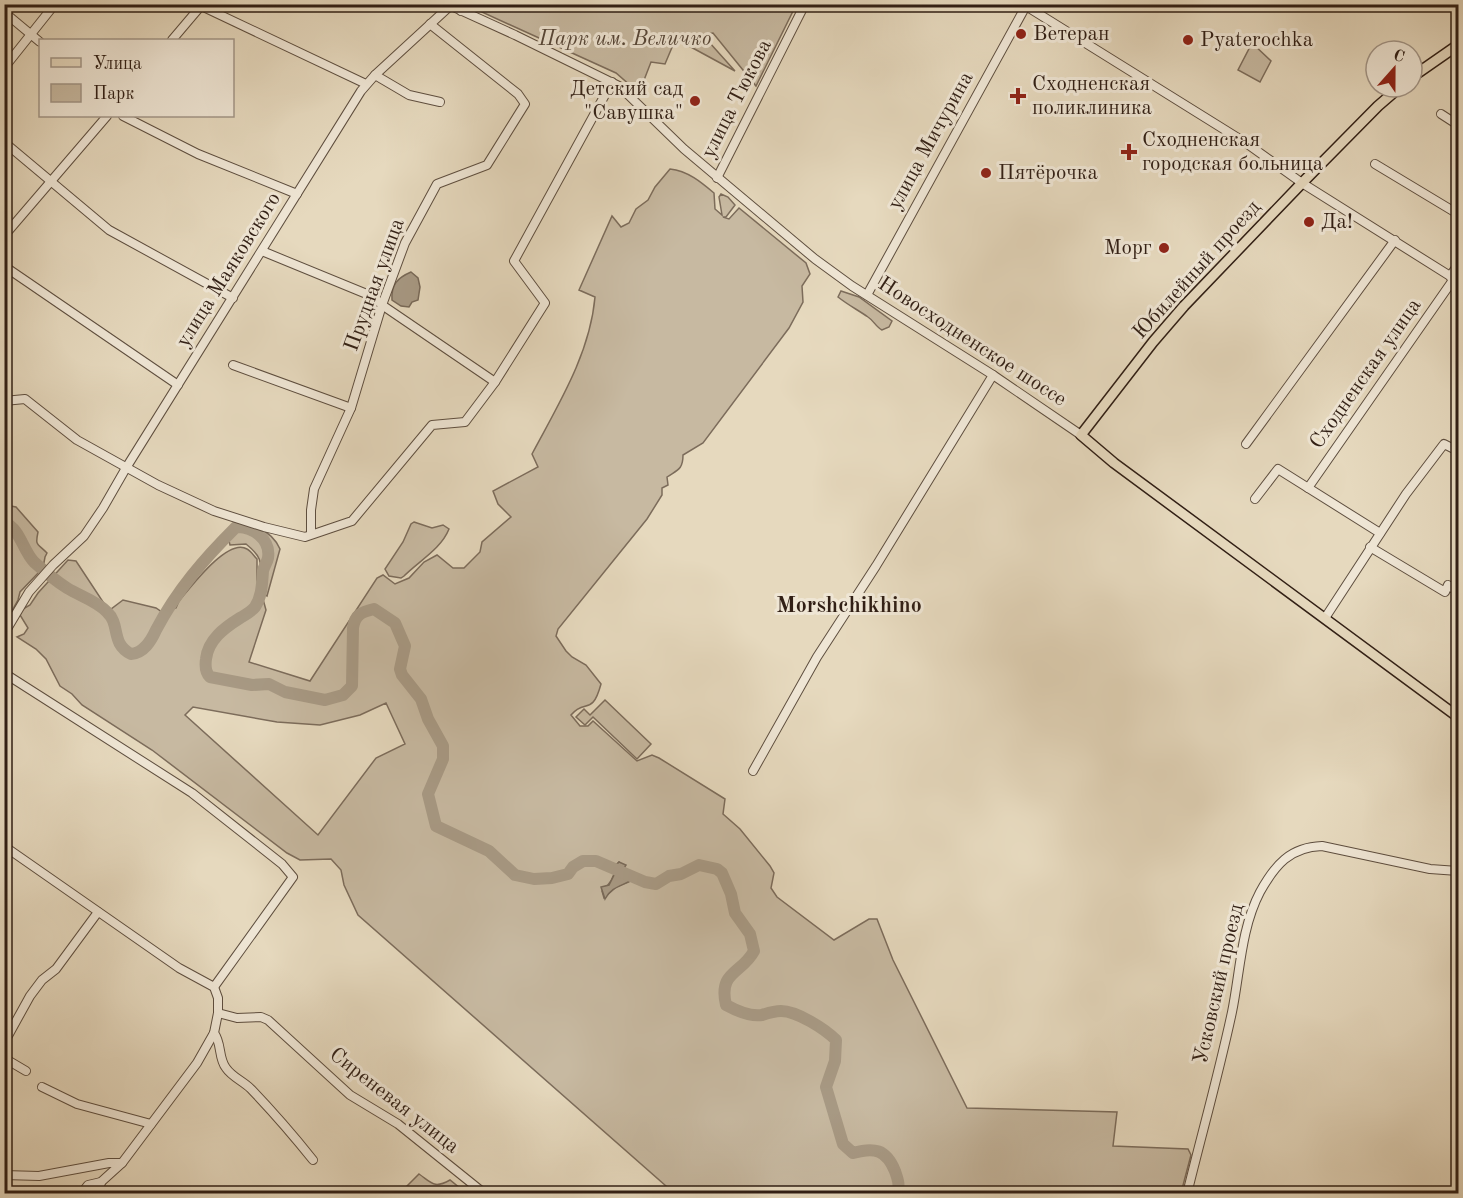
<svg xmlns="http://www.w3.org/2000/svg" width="1463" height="1198" font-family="'Old Standard TT',serif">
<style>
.green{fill:#c7b9a1;stroke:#7c6c5b;stroke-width:1.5;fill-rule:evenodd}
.water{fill:#a89a85;stroke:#786958;stroke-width:1.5}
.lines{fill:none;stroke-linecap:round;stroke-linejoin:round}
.river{stroke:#a89a85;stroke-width:12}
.minor-casing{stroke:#5e4e3f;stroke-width:10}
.major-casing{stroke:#311f15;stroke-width:12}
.minor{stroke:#efe6d5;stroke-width:8}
.major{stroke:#e6d9be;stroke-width:9}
.poi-dot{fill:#8f2418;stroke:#efe6d5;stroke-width:2}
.labels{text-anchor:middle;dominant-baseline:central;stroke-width:6;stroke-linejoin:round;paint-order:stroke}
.poi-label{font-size:21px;fill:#311f15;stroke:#efe6d5;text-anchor:start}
.park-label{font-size:21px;font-style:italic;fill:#564638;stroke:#efe6d5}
.street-label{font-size:21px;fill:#311f15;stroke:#efe6d5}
.neighbourhood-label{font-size:22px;font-weight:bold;fill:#311f15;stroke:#efe6d5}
</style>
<rect width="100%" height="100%" fill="#e6d9be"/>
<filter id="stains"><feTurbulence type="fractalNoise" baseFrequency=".00333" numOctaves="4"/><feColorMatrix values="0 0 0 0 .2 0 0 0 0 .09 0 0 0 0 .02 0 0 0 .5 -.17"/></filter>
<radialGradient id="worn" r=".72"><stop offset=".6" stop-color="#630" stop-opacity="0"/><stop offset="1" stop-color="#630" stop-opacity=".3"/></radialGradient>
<!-- green -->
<g class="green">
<polygon points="479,4 796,4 796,5 756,86 713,33 676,38 665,64 651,62 639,93 616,73 473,8"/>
<polygon points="709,42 735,71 689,46"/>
<polygon points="1252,43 1271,61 1260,82 1238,70"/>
<path d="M670,169C688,171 701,182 714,193L715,209L722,215L719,197L721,194L728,197L735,205L726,217H723L729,219L739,208L806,263L810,274L802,286L803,302L789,328L703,443L683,455C683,470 677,470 667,477L668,485L662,488V495L647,519L558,629L556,636L566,651L572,657L586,665L601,684C592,717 585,698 571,715L580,726H588L593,721L637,761L652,755L659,758L725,799L723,814L740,829L770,866L774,873L771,888L777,897L834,940L869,919H877L893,960L967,1108L1117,1112L1113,1146L1188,1149L1191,1155L1181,1193L980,1194L975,1191L970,1194L674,1193L358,915L344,885L341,870L331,859L300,860L287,853L152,750L82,705L72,694L60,686L46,659L36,649L17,637L24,634L28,628L20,615L23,609L30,605L38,593L68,560L76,561L105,605L111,609L123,600L156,608L162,612L176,608L179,601C190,588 228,537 247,549C251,551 254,556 257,559V580L260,590C259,565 267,561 246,544L230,545L228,537L230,530C250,522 271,529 280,549L267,596L261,592L266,610L249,662L310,681L377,578L383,575L395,584L409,578L424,562L437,555L453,568H464L480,552L482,542L511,517L498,504L493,491L538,467L532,454C558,405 590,354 595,297L579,290L612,216L621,227L629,223L636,209L648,200L655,187ZM386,703L405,744L376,758L318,835L185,715L193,707L277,722L320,725L360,715ZM619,862L627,871L646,881L632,880L616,887L604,898L602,891C609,885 616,877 614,867Z"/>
<path d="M841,291L859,297L892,321L889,327L882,330C876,327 874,321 868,317C858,310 848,305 838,297Z"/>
<path d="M5,505L16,507L38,532C35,546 37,543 47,553L45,557L43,568L20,592L18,600L9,616L4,613Z"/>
<path d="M414,522L432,528L443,525L449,529C441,549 419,561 404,576L401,578L389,576L385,569L403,542L411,524Z"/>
<polygon points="605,700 651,744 637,759 593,717 585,725 576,717 584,709 590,715"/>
<path d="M419,1174C432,1183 434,1189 450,1180L466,1193H400Z"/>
</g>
<!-- water -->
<g class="water">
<path d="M411,272L418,278L420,287L418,300L412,302L409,307L401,306L392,300C391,285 397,278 411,272Z"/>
<path d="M619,862L626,865L624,868L646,881L632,880C622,886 611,887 605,899L601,887L609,885L614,875V867Z"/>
</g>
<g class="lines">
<!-- river -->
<path class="river" d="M4,522C21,530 22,549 34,562C44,571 56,581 67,588C80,596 97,601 107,612C121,625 110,643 131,654C144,653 151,641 156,630C177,590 204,559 236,527C252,526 271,539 268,558C267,563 264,566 263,571C262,584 262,596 255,607C251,612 245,615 240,618C224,628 208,640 206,659C205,666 205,672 210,677L252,685L269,684L285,692L325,700L343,695L352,686L353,628C355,614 362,612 374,609L395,623L405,646L400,669L402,675L421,699L428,719L443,746V759L428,794L436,826L489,851L515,875L534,879L552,878L568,874L573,867L583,861H596L645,882L656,884L669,876L681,874L699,865L717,869L722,873L731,894L735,913L750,934L754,951C742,974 718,971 726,1005C737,1011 750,1017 762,1015C768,1013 775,1011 781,1011C797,1011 825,1029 836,1040L835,1061L826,1087L843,1144L853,1153C874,1147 886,1149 895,1171C898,1180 900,1184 897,1194"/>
<defs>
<g id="minor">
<polyline points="197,4 366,84"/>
<polyline points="447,4 515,35 619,86 684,149 815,259 852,286 993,375 1081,435"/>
<polyline points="1026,6 1246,143 1302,183 1450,276 1458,290"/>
<polyline points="461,11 467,4"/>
<polyline points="4,12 40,42"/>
<polyline points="172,40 200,7"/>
<polyline points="4,68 55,4"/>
<polyline points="375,75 409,95 440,102"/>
<polyline points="1441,114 1458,125"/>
<polyline points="123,116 198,154 297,194"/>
<polyline points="4,142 109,230 233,298"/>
<polyline points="1375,164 1458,214"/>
<polyline points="717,178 805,4"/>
<polyline points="4,236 107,116"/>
<polyline points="262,251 374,297 382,305 495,382"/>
<polyline points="4,266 178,385"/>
<polyline points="1450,276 1458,265"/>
<polyline points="867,295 1027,4"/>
<polyline points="233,365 351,408"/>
<polyline points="4,401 25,399 77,440 158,485 214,511 264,527 305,537 352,521 432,425 465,422 495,382 545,303 514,261 612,82"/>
<polyline points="1246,444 1395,240"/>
<polyline points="1308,488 1453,280"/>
<polyline points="1255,499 1278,469 1380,533"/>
<polyline points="311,534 311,510 314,489 351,408 382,305 405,243 437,184 487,165 525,104 518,94 430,24"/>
<polyline points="1370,547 1445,592 1448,585 1458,592"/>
<polyline points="1325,618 1406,494 1444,444 1458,451"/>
<polyline points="4,634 29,592 53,565 84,536 103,508 126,468 361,91 375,75 450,6"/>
<polyline points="4,673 192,793 282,864 293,877 214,987"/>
<polyline points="753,771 817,657 876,566 993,375"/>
<polyline points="4,846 179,968 214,987 218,998 218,1013 214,1033 197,1063 122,1163 109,1163 39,1176 4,1175"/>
<polyline points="218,1013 237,1018 261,1017 268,1020 350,1095 398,1124 485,1194"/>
<path d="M214,1033C222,1043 218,1058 226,1068C232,1077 243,1081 251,1089C273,1112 293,1135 313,1160"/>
<polyline points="4,1043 30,996 42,980 56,969 98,912"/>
<polyline points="4,1058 26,1071"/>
<polyline points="42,1087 77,1104 151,1124"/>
<polyline points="81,1194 88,1185 101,1182 122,1163"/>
<polyline points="98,1194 101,1182"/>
<path d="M1187,1194C1202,1133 1219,1073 1232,1012C1240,973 1241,928 1260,892C1275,865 1290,847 1322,846L1430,869L1458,871"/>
</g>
<g id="major">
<polyline points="1412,77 1458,45"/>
<polyline points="1400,87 1378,106 1302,183 1184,306 1153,342 1081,435 1114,463 1458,717"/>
</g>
</defs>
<!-- minor casing -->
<use href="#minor" class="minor-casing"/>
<!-- major casing -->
<use href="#major" class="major-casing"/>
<!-- minor -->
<use href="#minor" class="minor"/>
<!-- major -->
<use href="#major" class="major"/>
</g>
<!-- markers -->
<g class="poi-dot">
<circle cx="1021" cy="34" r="6"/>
<circle cx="1188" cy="40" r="6"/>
<path d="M1015 87h6v6h6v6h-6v6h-6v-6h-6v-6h6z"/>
<circle cx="695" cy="101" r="6"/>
<path d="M1126 143h6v6h6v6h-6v6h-6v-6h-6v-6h6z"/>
<circle cx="986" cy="173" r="6"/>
<circle cx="1309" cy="222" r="6"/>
<circle cx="1164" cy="248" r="6"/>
</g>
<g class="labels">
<!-- poi labels -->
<g class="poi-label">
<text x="1033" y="34">Ветеран</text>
<text x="1200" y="40">Pyaterochka</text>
<text x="1032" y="84">Сходненская<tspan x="1032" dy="24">поликлиника</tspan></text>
<text x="683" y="89" text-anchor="end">Детский сад<tspan x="683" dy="24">"Савушка"</tspan></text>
<text x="1142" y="140">Сходненская<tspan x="1142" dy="24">городская больница</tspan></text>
<text x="998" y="173">Пятёрочка</text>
<text x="1321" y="222">Да!</text>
<text x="1152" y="248" text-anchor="end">Морг</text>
</g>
<!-- park labels -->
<g class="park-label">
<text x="625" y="39">Парк им. Величко</text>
</g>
<!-- street labels -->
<g class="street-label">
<text transform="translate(737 99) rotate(-63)">улица Тюкова</text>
<text transform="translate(931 141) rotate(-61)">улица Мичурина</text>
<text transform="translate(229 270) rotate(-58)">улица Маяковского</text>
<text transform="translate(1197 270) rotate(-48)">Юбилейный проезд</text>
<text transform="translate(375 285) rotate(-70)">Прудная улица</text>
<text transform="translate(972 342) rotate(33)">Новосходненское шоссе</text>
<text transform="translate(1366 374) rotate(-55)">Сходненская улица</text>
<text transform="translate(1219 984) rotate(-77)">Усковский проезд</text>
<text transform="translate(394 1101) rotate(38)">Сиреневая улица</text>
</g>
<!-- neighbourhood labels -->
<g class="neighbourhood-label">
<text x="849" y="606">Morshchikhino</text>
</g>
</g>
<!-- margin -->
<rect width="1463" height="1198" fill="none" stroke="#e6d9be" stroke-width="24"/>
<rect x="6" y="6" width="1451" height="1186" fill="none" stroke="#311f15" stroke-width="3"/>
<rect x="12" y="12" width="1439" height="1174" fill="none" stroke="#311f15" stroke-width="1.5"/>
<!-- legend -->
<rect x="39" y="39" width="195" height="78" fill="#efe6d5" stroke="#a39688" stroke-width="1.5"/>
<rect x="51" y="58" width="30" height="9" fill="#e6d9be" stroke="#a39688" stroke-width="1.5"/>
<text x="93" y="69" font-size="18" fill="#311f15">Улица</text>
<rect x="51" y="84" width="30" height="18" fill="#c7b9a1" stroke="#a39688" stroke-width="1.5"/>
<text x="93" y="99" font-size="18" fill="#311f15">Парк</text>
<!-- north arrow -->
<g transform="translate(1394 69) rotate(21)"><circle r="28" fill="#efe6d5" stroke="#a39688" stroke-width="1.5"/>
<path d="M0-4.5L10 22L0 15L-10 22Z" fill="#8f2418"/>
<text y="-9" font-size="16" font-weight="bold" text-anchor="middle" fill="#311f15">С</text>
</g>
<rect width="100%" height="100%" filter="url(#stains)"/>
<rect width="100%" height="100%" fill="url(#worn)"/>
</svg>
